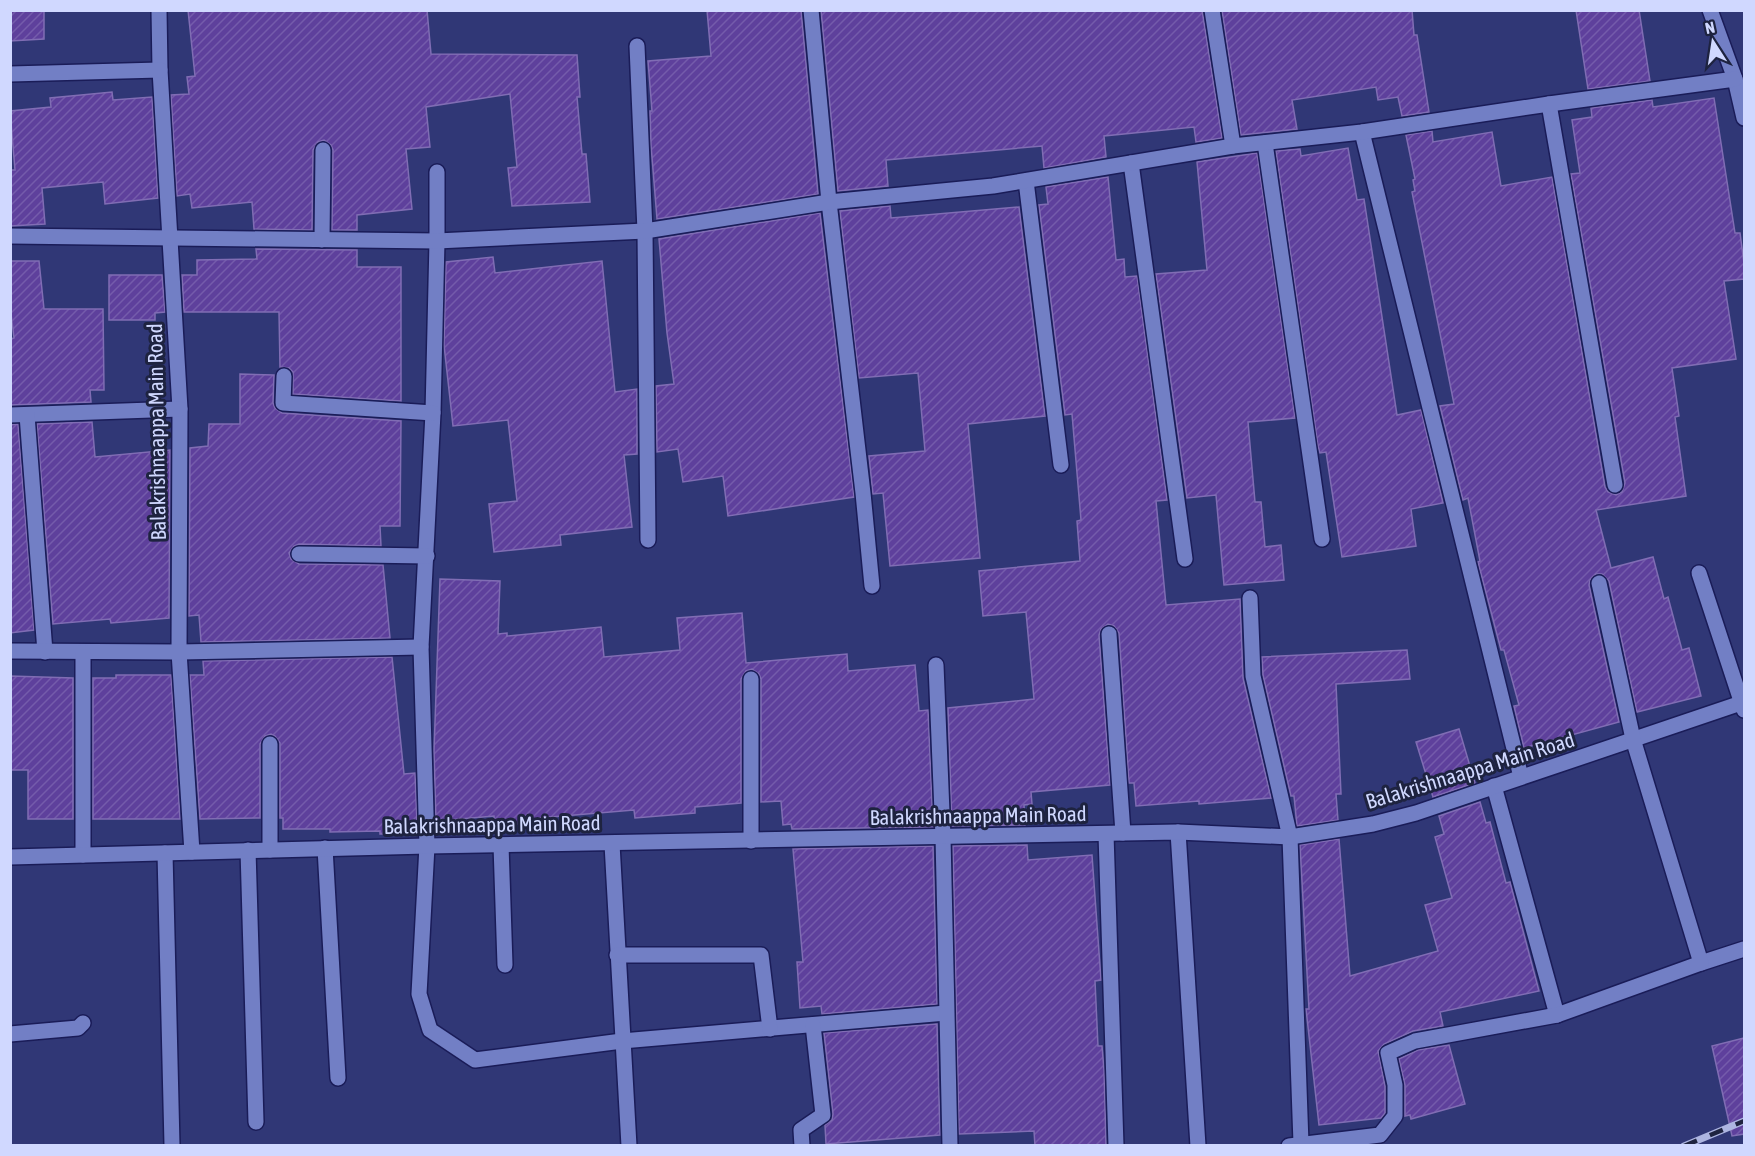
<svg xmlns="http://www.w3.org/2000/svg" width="1755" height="1156" font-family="'Asap Condensed',sans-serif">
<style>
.building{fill:url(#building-hatch);stroke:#806db4;stroke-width:1.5}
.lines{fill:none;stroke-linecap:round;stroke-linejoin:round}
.minor-casing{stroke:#1a1c58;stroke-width:18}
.minor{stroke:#727fc5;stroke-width:15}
.rail-casing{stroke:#adb5e1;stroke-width:7}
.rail{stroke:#1e2340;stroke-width:4.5;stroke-dasharray:14;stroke-linecap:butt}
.labels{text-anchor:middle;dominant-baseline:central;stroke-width:6;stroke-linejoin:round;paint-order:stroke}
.street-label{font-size:21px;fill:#d0d8ff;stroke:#1e2340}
</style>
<defs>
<pattern id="building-hatch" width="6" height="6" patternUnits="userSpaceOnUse" patternTransform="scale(1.5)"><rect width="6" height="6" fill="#5e409c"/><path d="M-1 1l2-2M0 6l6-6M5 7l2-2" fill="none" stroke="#745bab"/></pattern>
</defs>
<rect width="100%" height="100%" fill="#303776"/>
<!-- building -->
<g class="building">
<polygon points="10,10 44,10 44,39 10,41"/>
<polygon points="188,10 427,10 431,54 577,55 580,97 577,97 582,154 586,154 590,202 512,206 508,168 517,167 510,94 426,107 430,147 406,149 412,209 357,215 357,230 332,230 333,150 331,145 324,140 318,142 313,150 312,230 254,229 252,202 192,208 190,194 177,196 171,95 189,94 187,77 195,76"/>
<polygon points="707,10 801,10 818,194 657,219 651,145 650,111 652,111 648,61 711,56"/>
<polygon points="821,10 1202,10 1222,138 1196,142 1194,127 1104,136 1106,157 1044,168 1042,146 886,160 888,186 838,191"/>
<polygon points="1222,10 1412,10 1414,35 1417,35 1429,112 1402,116 1398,97 1378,100 1376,87 1292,100 1297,129 1241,135"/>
<polygon points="1576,10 1639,10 1650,81 1588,89"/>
<polygon points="112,92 113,100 152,97 158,198 105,204 103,182 42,188 45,224 10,226 10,170 15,170 10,111 51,107 50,98"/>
<polygon points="1714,98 1735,233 1740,233 1744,263 1744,279 1724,281 1736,359 1672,368 1679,416 1675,417 1686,496 1596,510 1611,568 1653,557 1664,599 1668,597 1682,650 1689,648 1701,696 1637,712 1609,581 1602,574 1596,574 1590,580 1589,585 1619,722 1524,748 1514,706 1519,705 1504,650 1501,650 1478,562 1480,561 1468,498 1463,500 1440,406 1454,404 1412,192 1415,191 1413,180 1415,179 1406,135 1432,131 1433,142 1492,132 1501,186 1552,177 1605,487 1608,492 1616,495 1622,492 1625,483 1571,174 1580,173 1572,120 1592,117 1591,108 1652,100 1653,107"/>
<polygon points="1348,148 1357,200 1364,199 1397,415 1421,410 1443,503 1411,509 1416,546 1342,557 1326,452 1320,453 1318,446 1276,151 1300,149 1301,156"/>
<polygon points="1257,153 1295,418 1248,422 1255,502 1261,502 1265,547 1281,545 1284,580 1224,585 1216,495 1187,498 1156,274 1207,270 1197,162"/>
<polygon points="1108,177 1116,260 1124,259 1125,277 1137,276 1167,500 1156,501 1166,605 1240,599 1243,678 1271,798 1199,804 1199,801 1136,806 1134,783 1129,783 1119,633 1114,626 1108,624 1101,629 1099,635 1110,785 1031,792 1032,804 1024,805 1025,825 952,826 948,708 1034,699 1026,612 983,616 979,571 1080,561 1077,521 1081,520 1072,414 1065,415 1039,205 1048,204 1046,187"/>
<polygon points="890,206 891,218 1019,207 1045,416 968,424 980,558 890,566 883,493 873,494 869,456 925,451 918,373 859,378 840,211"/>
<polygon points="820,213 854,497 728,516 723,476 683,482 678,449 657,452 656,386 674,384 667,333 659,239"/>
<polygon points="256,249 357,250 357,267 401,267 401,401 293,394 293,372 289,368 280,367 279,312 184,312 182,275 197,275 197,260 257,259"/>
<polygon points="493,257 495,273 602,261 615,392 637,389 637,454 624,455 632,527 560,535 561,545 494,552 489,504 517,501 508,420 453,426 444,345 446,262"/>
<polygon points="10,261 39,261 44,309 103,309 104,390 90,390 91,402 10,405 10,339 14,338 10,306"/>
<polygon points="109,275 162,275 165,312 155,313 155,320 109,320"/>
<polygon points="240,374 274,375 273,403 275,408 282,413 401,421 400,526 380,526 381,546 299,544 294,546 289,553 291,559 299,564 383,565 390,638 201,642 199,615 189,616 190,448 208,446 209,424 240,424"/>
<polygon points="92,422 95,457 170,450 169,618 111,623 110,619 53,624 37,424"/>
<polygon points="18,424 34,630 10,633 10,425"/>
<polygon points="440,579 500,581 498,634 507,633 507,636 601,627 604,657 680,650 677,618 742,613 746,663 847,654 848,671 915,665 919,711 928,710 933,827 792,829 791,824 783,825 781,801 761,802 761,679 759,674 752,669 746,671 741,679 741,803 695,807 695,813 635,818 634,810 539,818 539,822 495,826 494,816 436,821 434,751"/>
<polygon points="1407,650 1410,679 1336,684 1341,794 1336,794 1338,820 1297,826 1294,796 1291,796 1263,675 1262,657"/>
<polygon points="392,657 404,774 415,773 417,823 413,823 413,834 380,834 380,831 330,832 330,829 283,829 283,818 280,818 280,743 275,736 271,734 265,736 260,744 260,818 200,819 190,675 204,675 203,661"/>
<polygon points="116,675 171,675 180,819 93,819 93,678 116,678"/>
<polygon points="10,676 73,678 73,819 28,819 28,770 10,770"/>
<polygon points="1459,729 1475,783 1433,797 1416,742"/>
<polygon points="1480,802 1486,823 1490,822 1506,883 1510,882 1539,991 1440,1012 1443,1026 1413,1031 1384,1044 1378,1051 1385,1086 1385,1113 1381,1118 1319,1125 1306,1009 1309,1009 1300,845 1339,839 1350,976 1438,951 1425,905 1452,898 1435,837 1444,834 1439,816"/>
<polygon points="1027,845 1028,860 1092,855 1101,980 1095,981 1098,1046 1102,1046 1104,1070 1106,1146 1035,1146 1034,1131 959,1134 953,846"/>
<polygon points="933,846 937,1004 822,1014 821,1006 800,1008 797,962 803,962 793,849"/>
<polygon points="937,1024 940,1135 826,1144 825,1125 832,1120 833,1114 824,1033"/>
<polygon points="1744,1038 1744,1134 1732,1136 1712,1046"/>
<polygon points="1449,1045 1465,1104 1411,1119 1410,1115 1405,1116 1405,1085 1399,1059 1418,1050"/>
</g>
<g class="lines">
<defs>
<g id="minor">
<polyline points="159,10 160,70 180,409 179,652 192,852"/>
<polyline points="811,10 829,202 863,493 872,586"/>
<polyline points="1212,10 1233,146"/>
<polyline points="1710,10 1735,79 1744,118"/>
<polyline points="637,46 645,231 648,540"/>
<polyline points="10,74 160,70"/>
<polyline points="1549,104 1615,485"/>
<polyline points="1362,132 1521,777"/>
<polyline points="1265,143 1322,539"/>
<polyline points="1131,163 1185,559"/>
<polyline points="437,172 437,241 433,413 421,647 427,846 419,994 430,1030 475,1060 622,1041 946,1013"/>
<polyline points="1026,181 1061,465"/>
<polyline points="10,236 437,241 645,231 829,202 993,186 1233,146 1362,132 1549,104 1735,79"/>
<polyline points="322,240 323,150"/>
<polyline points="284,376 283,403 433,413"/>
<polyline points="10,415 180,409"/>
<polyline points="27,415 45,652"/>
<polyline points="299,554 427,556"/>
<polyline points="1699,573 1744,710"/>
<polyline points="1250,598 1253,676 1290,837 1301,1143"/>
<polyline points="1109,634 1123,833"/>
<polyline points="10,651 179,652 421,647"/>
<polyline points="83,652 83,855"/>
<polyline points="936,665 943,837 950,1146"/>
<polyline points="751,679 751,841"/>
<polyline points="270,744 270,850"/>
<polyline points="1494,786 1557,1015"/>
<polyline points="1178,832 1198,1146"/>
<polyline points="1106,834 1116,1146"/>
<polyline points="612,844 629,1146"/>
<polyline points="501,845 505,965"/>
<polyline points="325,848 338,1078"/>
<polyline points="248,850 256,1122"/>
<polyline points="165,853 172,1145"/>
<polyline points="10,857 427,846 1178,832 1290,837 1373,824 1416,813 1744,702"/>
<polyline points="617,955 761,955 770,1029"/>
<polyline points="1701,963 1744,949"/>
<polyline points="10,1034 78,1028 83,1023"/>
<polyline points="802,1146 801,1130 823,1115 813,1025"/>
<polyline points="1289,1146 1380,1135 1395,1116 1395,1085 1388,1053 1415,1041 1557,1015 1701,963 1633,739 1599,583"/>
</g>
</defs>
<!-- minor casing -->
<use href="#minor" class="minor-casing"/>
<!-- minor -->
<use href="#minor" class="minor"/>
<defs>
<polyline id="rail" points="1684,1146 1744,1121"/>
</defs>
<!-- rail casing -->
<use href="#rail" class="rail-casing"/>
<!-- rail -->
<use href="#rail" class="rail"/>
</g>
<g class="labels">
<!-- street labels -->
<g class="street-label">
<text transform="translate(156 432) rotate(-91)">Balakrishnaappa Main Road</text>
<text transform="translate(1470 770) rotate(-17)">Balakrishnaappa Main Road</text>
<text transform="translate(978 815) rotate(-1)">Balakrishnaappa Main Road</text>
<text transform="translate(492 824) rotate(-1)">Balakrishnaappa Main Road</text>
</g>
</g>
<!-- border -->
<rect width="1755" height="1156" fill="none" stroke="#d0d8ff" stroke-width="24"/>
<!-- north arrow -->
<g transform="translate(1713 42) rotate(348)" stroke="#1e2340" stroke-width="4.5" paint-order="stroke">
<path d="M0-4.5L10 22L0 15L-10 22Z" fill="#d0d8ff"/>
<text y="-9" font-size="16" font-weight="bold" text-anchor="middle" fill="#d0d8ff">N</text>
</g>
</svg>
